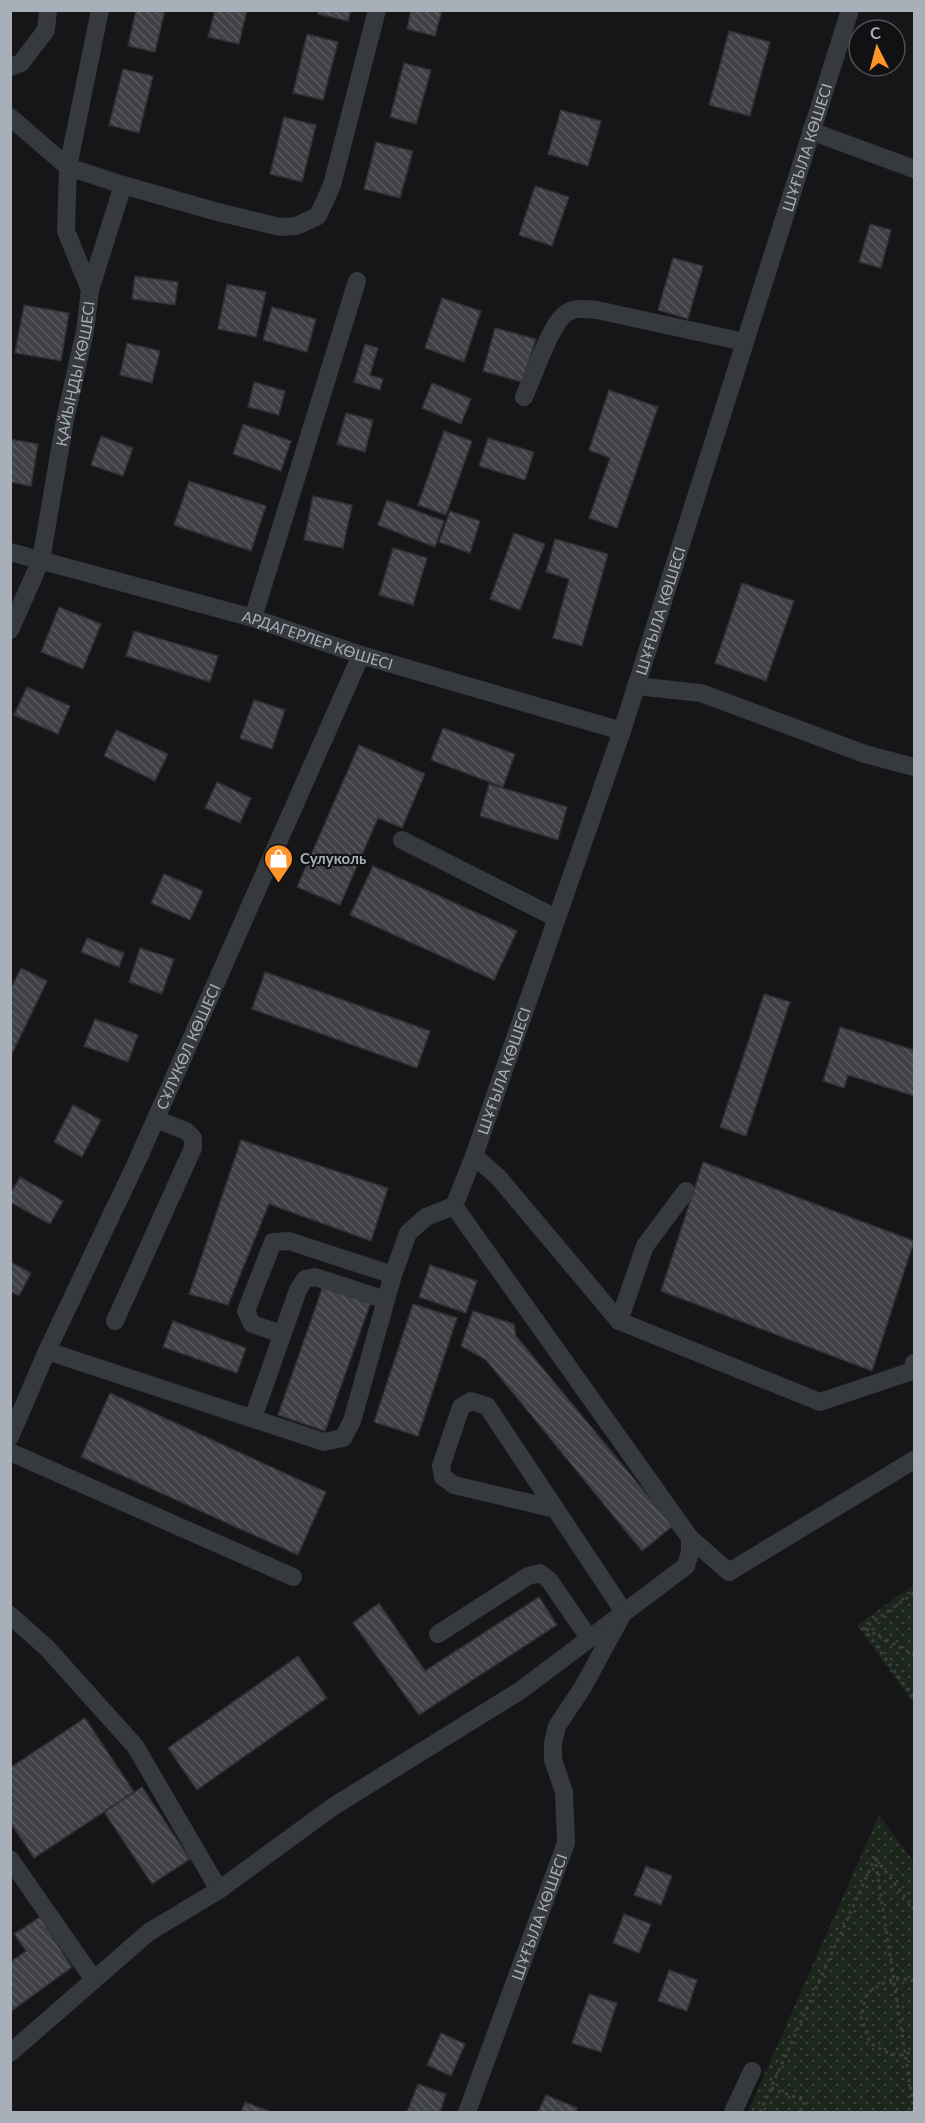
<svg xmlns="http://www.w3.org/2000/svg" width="925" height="2123" font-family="Lato,sans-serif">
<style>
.park{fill:url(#park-dots)}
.building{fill:url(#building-back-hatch);stroke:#303034;stroke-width:1.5}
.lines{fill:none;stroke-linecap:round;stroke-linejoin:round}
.path{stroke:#3c4044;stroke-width:3;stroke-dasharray:3 4.5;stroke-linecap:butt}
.minor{stroke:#36393d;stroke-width:18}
.labels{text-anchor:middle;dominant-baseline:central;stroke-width:4.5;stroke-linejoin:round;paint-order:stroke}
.street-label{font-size:15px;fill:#a7afb9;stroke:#111113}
.poi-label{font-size:15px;font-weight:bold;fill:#a7afb9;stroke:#111113;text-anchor:start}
</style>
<defs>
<pattern id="park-dots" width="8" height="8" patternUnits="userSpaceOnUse" patternTransform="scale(1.5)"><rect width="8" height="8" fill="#1d261d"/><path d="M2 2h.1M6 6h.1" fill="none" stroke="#3b433c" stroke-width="1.8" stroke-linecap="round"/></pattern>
<pattern id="building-back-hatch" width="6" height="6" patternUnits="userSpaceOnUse" patternTransform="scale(1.5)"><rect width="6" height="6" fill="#404145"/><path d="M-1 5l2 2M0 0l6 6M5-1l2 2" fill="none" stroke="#595a5e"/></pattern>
</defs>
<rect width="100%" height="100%" fill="#161618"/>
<!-- park -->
<g class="park">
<polygon points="914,1585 914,1704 857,1625"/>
<polygon points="879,1815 914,1862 914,2112 748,2112"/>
</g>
<!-- building -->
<g class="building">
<polygon points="136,10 165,10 155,52 128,46"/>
<polygon points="215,10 247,10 239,44 208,37"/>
<polygon points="319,10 351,10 348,21 318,14"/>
<polygon points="411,10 442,10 435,36 407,29"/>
<polygon points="729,31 770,42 750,116 709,105"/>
<polygon points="307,34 338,42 323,100 293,93"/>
<polygon points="404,63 431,70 416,124 390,117"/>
<polygon points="123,69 153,76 139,133 109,125"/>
<polygon points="561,110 601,121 588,166 548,154"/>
<polygon points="284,117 316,125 302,182 270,174"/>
<polygon points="376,142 413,151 400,198 364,189"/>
<polygon points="535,186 569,197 552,246 519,235"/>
<polygon points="870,224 891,230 881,268 859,262"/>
<polygon points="673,258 703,266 688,319 658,310"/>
<polygon points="135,276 178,282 175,305 132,299"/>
<polygon points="227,284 266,292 256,337 218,329"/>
<polygon points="442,298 481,311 464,362 425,348"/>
<polygon points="24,305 69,313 61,361 15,353"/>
<polygon points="272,307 316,319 307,352 263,340"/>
<polygon points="495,328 536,339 522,382 483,371"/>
<polygon points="127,343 160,351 152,383 120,375"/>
<polygon points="365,344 378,348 370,375 383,379 380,390 354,382"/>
<polygon points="254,382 285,391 279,415 248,407"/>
<polygon points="432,383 471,399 461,424 422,408"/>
<polygon points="609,390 658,407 617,528 589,518 610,458 589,450"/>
<polygon points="346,413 373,420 365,452 337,444"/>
<polygon points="243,424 291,441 281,471 233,454"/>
<polygon points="444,431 472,441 446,515 418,505"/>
<polygon points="101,436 133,448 123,476 91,465"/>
<polygon points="488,438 534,452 525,480 479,466"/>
<polygon points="10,439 38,444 31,486 10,482"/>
<polygon points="189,481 266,506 251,551 174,525"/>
<polygon points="313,496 352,505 343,548 304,540"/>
<polygon points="387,500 444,521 435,547 378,525"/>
<polygon points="450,511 480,521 470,553 439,542"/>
<polygon points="514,533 545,544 520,610 490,599"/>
<polygon points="555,539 608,554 582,646 553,638 569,579 546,572"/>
<polygon points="393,548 427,558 413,605 379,595"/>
<polygon points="742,583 794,601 766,681 715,663"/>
<polygon points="59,607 101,624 83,669 41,652"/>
<polygon points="134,631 218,656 210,682 126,656"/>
<polygon points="27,687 70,706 58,734 14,715"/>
<polygon points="254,700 285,710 272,749 240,738"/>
<polygon points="443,728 515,754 503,787 431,760"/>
<polygon points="116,730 168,754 155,781 104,756"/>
<polygon points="359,745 425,774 402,828 378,818 340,905 297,887"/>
<polygon points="217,782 251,798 240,823 205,808"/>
<polygon points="489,784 567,807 558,840 480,816"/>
<polygon points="373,866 517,931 494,980 350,915"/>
<polygon points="164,874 203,891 190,920 151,903"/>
<polygon points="87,938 124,953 119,967 81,952"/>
<polygon points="140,948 174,959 162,994 129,982"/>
<polygon points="21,968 47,981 10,1058 10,990"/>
<polygon points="265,972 430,1031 417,1068 252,1009"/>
<polygon points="764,994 790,1002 746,1136 720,1127"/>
<polygon points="95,1019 138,1035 128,1062 84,1046"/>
<polygon points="840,1027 914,1050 914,1096 848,1075 844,1088 823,1081"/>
<polygon points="73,1105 101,1120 82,1157 54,1142"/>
<polygon points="241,1140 388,1188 371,1241 269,1204 228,1305 189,1294"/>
<polygon points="703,1162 914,1241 872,1371 661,1291"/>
<polygon points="20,1177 63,1201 50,1224 10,1202 10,1194"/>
<polygon points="10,1262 31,1273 19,1296 10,1291"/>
<polygon points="430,1265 477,1281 466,1313 419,1297"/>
<polygon points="324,1283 372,1299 325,1431 278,1415"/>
<polygon points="413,1304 457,1318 418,1436 374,1422"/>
<polygon points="473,1311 514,1324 516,1336 673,1526 642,1551 486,1360 461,1346"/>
<polygon points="173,1321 246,1348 237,1373 163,1347"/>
<polygon points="110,1393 326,1492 298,1555 81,1457"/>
<polygon points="539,1597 557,1625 419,1715 353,1623 379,1603 425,1671"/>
<polygon points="298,1656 327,1698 197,1790 168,1748"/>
<polygon points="85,1718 134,1792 34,1858 10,1822 10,1768"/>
<polygon points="142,1787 190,1859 152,1884 104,1812"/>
<polygon points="646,1866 672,1876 661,1905 634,1895"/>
<polygon points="624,1914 651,1924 639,1953 613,1943"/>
<polygon points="40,1917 72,1967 10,2012 10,1962 26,1951 14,1934"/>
<polygon points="669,1970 697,1980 687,2011 658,2001"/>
<polygon points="589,1994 617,2003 601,2052 572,2043"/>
<polygon points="441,2033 465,2044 451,2076 427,2065"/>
<polygon points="418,2084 446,2094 440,2112 407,2112"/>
<polygon points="546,2095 577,2108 576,2112 538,2112"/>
<polygon points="245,2102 271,2112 241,2112"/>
</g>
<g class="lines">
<!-- path -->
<g class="path">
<polyline points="914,1593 864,1628 914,1699"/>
<polyline points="866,1629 914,1655"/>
<polyline points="876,1859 914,1909"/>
<path d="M914,1981C892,1975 886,1982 867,1993L861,2017L870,2043C886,2052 896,2060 914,2051"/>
<polyline points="771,2088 805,2101 800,2112"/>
<polyline points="760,2112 875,1858 914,2112"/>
</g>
<!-- minor -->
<g class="minor">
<polyline points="10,67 21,63 46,30 48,10"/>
<polyline points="10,117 68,167 123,185 214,211 280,227 296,226 318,216 332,185 377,10"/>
<polyline points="811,131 914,169"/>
<polyline points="90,290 123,185"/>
<path d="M524,397C533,378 550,325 565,314C574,307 587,309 597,310L744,342"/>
<path id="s1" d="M10,552L253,618L361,655L622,731"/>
<polyline points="253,618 357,281"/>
<path id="s2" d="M10,630L41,560L65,420L85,331L90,290L66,231L68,167L100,10"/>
<polyline points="636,686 701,693 865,754 914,767"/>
<polyline points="402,840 556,918"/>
<polyline points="474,1156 499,1178 619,1321 820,1402 912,1371 914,1363"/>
<path id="s3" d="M454,1206L474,1156L622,731L850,10"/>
<polyline points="454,1206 690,1538 729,1572 914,1460"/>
<polyline points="115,1321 193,1148 193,1138 186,1131 156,1119"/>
<polyline points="619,1321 645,1246 686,1191"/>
<polyline points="282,1334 252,1324 246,1311 273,1242 289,1241 393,1275"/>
<polyline points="47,1351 324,1442 343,1438 352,1421 393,1275 408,1233 426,1217 454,1206"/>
<polyline points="253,1418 298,1290 305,1279 315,1277 386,1300"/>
<path id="s4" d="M10,1437L47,1351L138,1159L361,655"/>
<polyline points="10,1452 293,1577"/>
<polyline points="555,1509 454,1485 443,1477 441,1466 461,1407 471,1401 487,1406 624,1612"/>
<polyline points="10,1615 47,1648 135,1746 219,1890"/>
<polyline points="438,1634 528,1576 540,1573 549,1580 589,1638"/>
<polyline points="10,1859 94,1980"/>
<polyline points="10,2053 149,1932 219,1890 334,1806 521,1690 686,1566 690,1552 690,1538"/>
<path id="s5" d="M467,2112L566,1843L564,1792L553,1760V1743L557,1726L583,1687L621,1617"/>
<polyline points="733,2112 752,2071"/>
</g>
</g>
<!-- icons -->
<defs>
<symbol id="shop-pin" viewBox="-11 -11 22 30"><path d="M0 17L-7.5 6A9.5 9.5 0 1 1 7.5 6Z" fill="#fd9329" stroke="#111113"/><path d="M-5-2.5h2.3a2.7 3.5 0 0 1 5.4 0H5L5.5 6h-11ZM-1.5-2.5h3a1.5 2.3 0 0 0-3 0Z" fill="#fff"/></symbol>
</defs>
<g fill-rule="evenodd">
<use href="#shop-pin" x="262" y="842" width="33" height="45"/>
</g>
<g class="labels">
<!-- street labels -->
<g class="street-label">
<text stroke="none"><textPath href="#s3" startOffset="1116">ШҰҒЫЛА КӨШЕСІ</textPath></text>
<text stroke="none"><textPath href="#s2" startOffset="266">ҚАЙЫҢДЫ КӨШЕСІ</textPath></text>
<text stroke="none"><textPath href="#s3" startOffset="630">ШҰҒЫЛА КӨШЕСІ</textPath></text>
<text stroke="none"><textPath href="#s1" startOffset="320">АРДАГЕРЛЕР КӨШЕСІ</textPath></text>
<text stroke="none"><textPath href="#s4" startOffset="429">СҰЛУКӨЛ КӨШЕСІ</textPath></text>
<text stroke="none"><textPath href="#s3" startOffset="144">ШҰҒЫЛА КӨШЕСІ</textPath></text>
<text stroke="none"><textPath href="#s5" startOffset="208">ШҰҒЫЛА КӨШЕСІ</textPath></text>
</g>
<!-- poi labels -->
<g class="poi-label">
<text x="300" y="858">Сулуколь</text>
</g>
</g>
<!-- border -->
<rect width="925" height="2123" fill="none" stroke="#a7afb9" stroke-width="24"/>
<!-- north arrow -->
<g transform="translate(877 48) rotate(354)"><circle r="28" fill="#111113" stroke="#4d5055" stroke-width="1.5"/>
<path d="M0-4.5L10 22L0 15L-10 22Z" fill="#fd9329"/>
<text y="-9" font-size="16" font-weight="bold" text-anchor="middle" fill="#a7afb9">С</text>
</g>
</svg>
